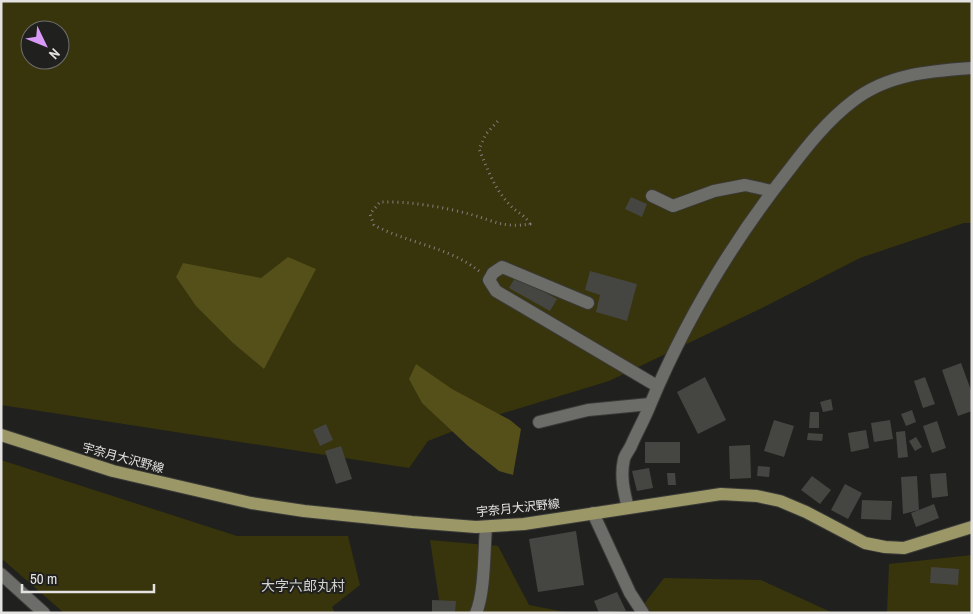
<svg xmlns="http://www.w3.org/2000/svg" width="973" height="614" font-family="'Archivo Narrow','Noto Sans JP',sans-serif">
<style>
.green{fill:#38340c;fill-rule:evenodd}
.water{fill:#555019}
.building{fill:#454542}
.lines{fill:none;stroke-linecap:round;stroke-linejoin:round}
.minor-casing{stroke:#3a3a38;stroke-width:14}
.major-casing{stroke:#3a3a38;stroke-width:14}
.path{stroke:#81817f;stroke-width:3;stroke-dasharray:1 4;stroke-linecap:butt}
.minor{stroke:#6c6c69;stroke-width:12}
.major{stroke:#9b9767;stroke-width:12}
.labels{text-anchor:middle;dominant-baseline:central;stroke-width:4;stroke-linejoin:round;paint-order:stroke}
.street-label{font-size:12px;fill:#e4e3e2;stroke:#20201e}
.neighbourhood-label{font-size:14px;fill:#d2d2cf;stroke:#20201e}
</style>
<rect width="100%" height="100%" fill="#20201e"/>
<!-- green -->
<g class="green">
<path d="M1,1H972V223H964L860,258L762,308L609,381L484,419L428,441L409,468L1,405ZM30,30H60V60H30Z"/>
<polygon points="1,460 237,536 348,536 360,585 332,607 335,613 64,613 1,558"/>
<polygon points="430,540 498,546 529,605 570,613 441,613"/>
<polygon points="972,555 972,613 887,613 889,564"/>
<polygon points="664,578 761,580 833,613 637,613"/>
</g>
<!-- water -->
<g class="water">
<polygon points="288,257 316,269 264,369 233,343 196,306 176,277 183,263 261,278"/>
<polygon points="416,364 452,389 510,420 521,429 513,475 499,471 468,446 422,403 409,379"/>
</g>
<!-- building -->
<g class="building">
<polygon points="631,197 647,204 642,217 625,209"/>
<polygon points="590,271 637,284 627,321 596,312 600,295 585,290"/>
<polygon points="516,276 557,299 550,311 509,288"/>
<polygon points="961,363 972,393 972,411 958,416 942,370"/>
<polygon points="705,377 726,420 698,434 677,392"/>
<polygon points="925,377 935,404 923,408 914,381"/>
<polygon points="831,399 833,410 823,412 820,402"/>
<polygon points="912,410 916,422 906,426 901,414"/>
<polygon points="810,412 819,412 819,428 809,428"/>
<polygon points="774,420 794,426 784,457 764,451"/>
<polygon points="890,420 893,439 874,442 871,423"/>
<polygon points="937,421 946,448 932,453 923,426"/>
<polygon points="326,424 333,440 320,446 313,430"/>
<polygon points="866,430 869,448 851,452 848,433"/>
<polygon points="905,431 908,457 898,458 896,432"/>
<polygon points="808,433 823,434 822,441 807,440"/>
<polygon points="916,437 922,447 915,451 909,441"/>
<rect x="645" y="442" width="35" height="21"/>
<polygon points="750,445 751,478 730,479 729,446"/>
<polygon points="341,446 352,479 336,484 325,451"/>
<polygon points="758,466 770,467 769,477 757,476"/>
<polygon points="649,468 653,488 637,491 632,471"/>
<polygon points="667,473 675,473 676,485 668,485"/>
<polygon points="946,473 948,496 932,498 930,474"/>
<polygon points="812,476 831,490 820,504 801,490"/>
<polygon points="917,476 919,510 934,504 939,518 916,527 911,513 919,510 903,514 901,477"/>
<polygon points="845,484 862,493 848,519 831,510"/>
<polygon points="862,500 892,501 891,520 861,519"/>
<polygon points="576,531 584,585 538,592 529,539"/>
<polygon points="931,567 959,569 958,585 930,583"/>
<polygon points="617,592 626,611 599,613 594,601"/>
<polygon points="432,600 456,601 455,613 432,613"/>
</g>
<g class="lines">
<defs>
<g id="minor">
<polyline points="652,196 673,206 714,191 745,185 772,191"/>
<polyline points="588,303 502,267 493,273 489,280 496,291 657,386"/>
<polyline points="539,422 588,410 650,404"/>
<path d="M628,508C624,492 620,476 624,459C625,455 629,450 631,446C637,432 645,418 650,405C685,321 733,241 789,170C808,145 828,120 853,101C887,74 930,71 972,68"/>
<polyline points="593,513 630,593 643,613"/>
<polyline points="1,574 44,613"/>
<path d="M476,613C485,592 484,550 486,527"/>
</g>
<polyline id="major" points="1,435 113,471 251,503 304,511 412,522 476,527 524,524 721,494 757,496 780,501 806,512 865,543 885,547 904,548 972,527"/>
</defs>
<!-- minor casing -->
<use href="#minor" class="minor-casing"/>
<!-- major casing -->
<use href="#major" class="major-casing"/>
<!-- path -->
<path class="path" d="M479,271C449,247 407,243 374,225L370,214L380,202C409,201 444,207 473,215C496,222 505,228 530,224C524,214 517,213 510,205C495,190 487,168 479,149L486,134L498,121"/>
<!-- minor -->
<use href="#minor" class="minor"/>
<!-- major -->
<use href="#major" class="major"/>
</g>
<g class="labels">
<!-- street labels -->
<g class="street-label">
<text transform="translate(123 458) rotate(15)">宇奈月大沢野線</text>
<text transform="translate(518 508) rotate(-6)">宇奈月大沢野線</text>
</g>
<!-- neighbourhood labels -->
<g class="neighbourhood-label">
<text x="303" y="586">大字六郎丸村</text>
</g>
</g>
<!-- border -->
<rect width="973" height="614" fill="none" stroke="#e4e3e2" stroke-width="5"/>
<!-- north arrow -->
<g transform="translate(45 45) rotate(133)"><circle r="24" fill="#20201e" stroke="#6e6e6c"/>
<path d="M0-4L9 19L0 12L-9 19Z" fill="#d99af7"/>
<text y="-8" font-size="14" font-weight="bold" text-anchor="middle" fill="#e4e3e2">N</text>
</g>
<!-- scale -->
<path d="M22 584v8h132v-8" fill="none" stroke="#e4e3e2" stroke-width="2.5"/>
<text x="30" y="584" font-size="15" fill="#e4e3e2" stroke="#20201e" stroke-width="4" paint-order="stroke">50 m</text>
</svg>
